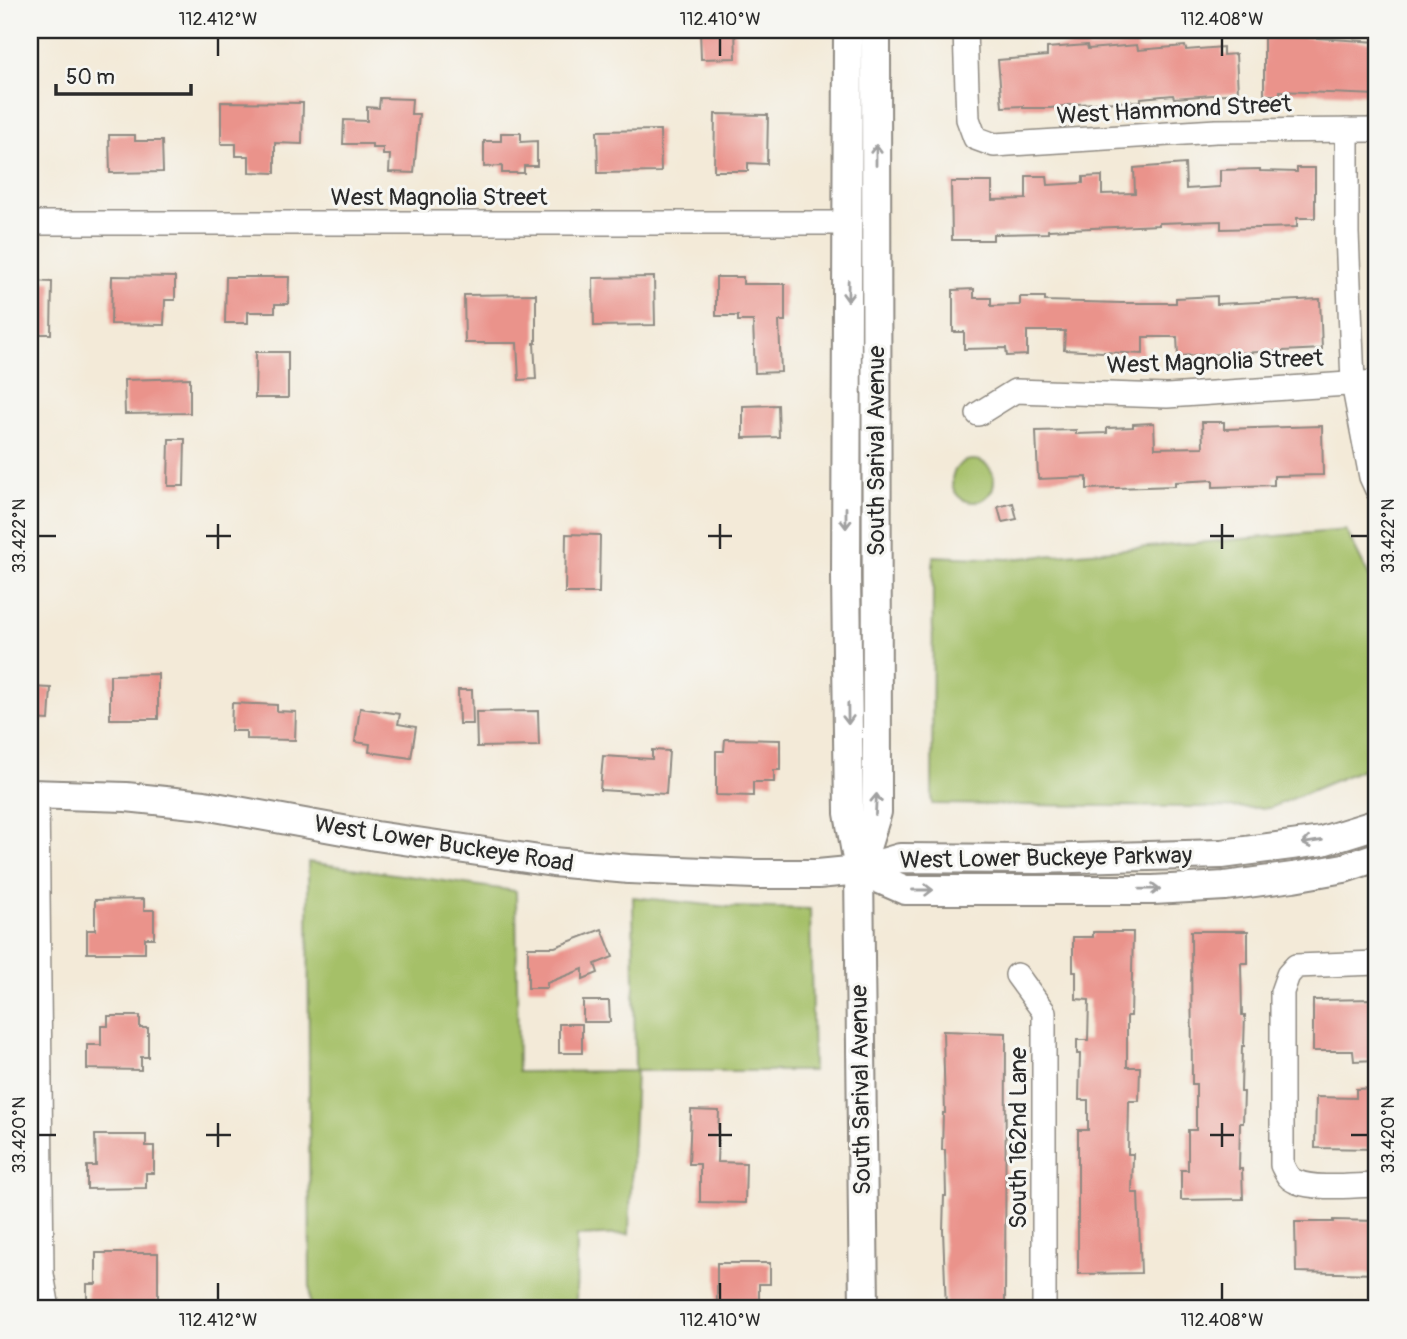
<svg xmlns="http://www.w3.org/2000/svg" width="1407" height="1339" font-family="Pangolin,sans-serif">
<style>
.green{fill:#a5c067;stroke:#687649;stroke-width:2}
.building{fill:#ea938b}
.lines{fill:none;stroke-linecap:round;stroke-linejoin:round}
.minor-casing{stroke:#8f8a82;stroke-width:26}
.major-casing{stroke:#8f8a82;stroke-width:32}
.minor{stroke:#fff;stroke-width:23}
.major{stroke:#fff;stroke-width:28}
.oneway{stroke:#a0a0a0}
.ticks{fill:none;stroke:#2b2b2b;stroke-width:2.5}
.labels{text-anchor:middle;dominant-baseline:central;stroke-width:6;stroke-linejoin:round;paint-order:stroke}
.street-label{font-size:24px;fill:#2b2b2b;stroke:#f6f6f2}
.neatline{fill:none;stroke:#2b2b2b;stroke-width:2.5}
.ticks-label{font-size:18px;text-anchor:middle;fill:#2b2b2b}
</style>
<rect width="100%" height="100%" fill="#f6f6f2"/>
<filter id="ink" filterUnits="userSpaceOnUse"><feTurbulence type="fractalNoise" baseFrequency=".0143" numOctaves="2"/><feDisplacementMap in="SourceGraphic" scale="14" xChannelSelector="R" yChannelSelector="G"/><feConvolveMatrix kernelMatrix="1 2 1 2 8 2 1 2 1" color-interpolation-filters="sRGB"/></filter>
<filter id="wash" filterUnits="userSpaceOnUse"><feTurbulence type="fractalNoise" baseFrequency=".00686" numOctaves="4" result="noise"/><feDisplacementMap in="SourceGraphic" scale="28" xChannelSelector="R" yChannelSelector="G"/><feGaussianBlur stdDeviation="1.57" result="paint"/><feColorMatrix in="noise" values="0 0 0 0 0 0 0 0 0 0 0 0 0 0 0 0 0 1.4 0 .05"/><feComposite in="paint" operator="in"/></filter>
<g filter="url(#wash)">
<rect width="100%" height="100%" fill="#f3ead8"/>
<!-- green -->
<g class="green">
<circle cx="973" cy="481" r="21"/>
<polygon points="1346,530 1377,592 1377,763 1270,808 932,804 933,556 1009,559"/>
<polygon points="308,862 516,891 518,1072 635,1071 633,897 728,907 810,909 813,1071 636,1071 629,1234 577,1236 576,1309 310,1309"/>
</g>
<g id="blocks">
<!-- building -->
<g class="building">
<polygon points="700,30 735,30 736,58 701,59"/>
<polygon points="1264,35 1303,35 1303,37 1377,42 1377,95 1280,91 1280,95 1264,95"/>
<polygon points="1087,45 1088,49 1137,45 1138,50 1185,46 1186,50 1223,47 1223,55 1236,54 1238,93 1174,98 1173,95 1141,98 1141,101 1076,104 1051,108 1023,108 1023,106 1002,107 998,60 1047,56 1047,48"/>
<polygon points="380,98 412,99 411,114 419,114 414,173 389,172 390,155 383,155 383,148 372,148 372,144 343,144 344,120 367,121 367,107 379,108"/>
<polygon points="221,102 303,103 302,144 275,143 275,173 249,172 249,156 236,156 236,144 221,144"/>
<polygon points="715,114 768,115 767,164 748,163 748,171 714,171"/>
<polygon points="660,130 661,172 598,173 597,131"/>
<polygon points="501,133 521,133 521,142 537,141 537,166 524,166 524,173 502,173 502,166 484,167 484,141 501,141"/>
<polygon points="109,135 135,135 135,141 162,141 163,172 110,173"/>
<polygon points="1185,164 1186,189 1220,187 1220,170 1260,169 1260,171 1297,172 1297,168 1315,168 1315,218 1297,218 1297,227 1221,229 1221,221 1159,223 1159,225 1048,230 1048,233 993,234 993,240 952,240 951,182 992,182 992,200 1026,199 1026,176 1047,176 1048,185 1083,183 1083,177 1102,176 1102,194 1135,193 1134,168"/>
<polygon points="112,276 175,277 175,300 165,300 164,325 111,324"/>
<polygon points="226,277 289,277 288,304 275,304 275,312 248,312 248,323 225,323"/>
<polygon points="654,277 655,325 594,326 593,278"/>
<polygon points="716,277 743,277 743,284 785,284 785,321 779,321 781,372 755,373 753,321 738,321 738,316 716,316"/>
<polygon points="30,281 52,282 51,334 34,334 35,315 30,315"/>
<polygon points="974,289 974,298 991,298 991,306 1020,305 1020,297 1045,297 1045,301 1121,303 1176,303 1176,298 1217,296 1217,304 1320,299 1322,349 1178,356 1177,337 1143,337 1143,354 1064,350 1065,331 1027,331 1027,355 1007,356 1006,348 964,349 964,332 953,332 953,290"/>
<polygon points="536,294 536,343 534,343 536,379 519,380 517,343 465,343 464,295"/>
<polygon points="256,352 288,352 288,398 255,398"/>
<polygon points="190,378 190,413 125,414 124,380"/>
<polygon points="778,405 779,437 743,438 743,406"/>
<polygon points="1202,422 1224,422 1224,429 1322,426 1323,475 1274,476 1274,485 1213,487 1213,480 1175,482 1175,486 1087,489 1087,477 1038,479 1036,431 1076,430 1076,434 1107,433 1107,428 1133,427 1133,424 1154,423 1155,448 1203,447"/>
<polygon points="169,439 185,439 184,486 168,486"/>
<polygon points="1013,503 1017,519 1002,522 998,507"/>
<polygon points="566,534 600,535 599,593 565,593"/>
<polygon points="158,674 158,719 110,719 110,675"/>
<polygon points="30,687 51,688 49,720 30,719"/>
<polygon points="458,690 472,690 473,724 459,724"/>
<polygon points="232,703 277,705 277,711 296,712 295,740 246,739 246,731 231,731"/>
<polygon points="360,708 400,714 398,724 416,727 411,758 369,752 370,744 355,742"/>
<polygon points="538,711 539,746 477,747 476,712"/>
<polygon points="725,739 780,740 780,770 774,770 774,782 753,782 753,796 716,795 716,751 724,751"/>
<polygon points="652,750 669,751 666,794 600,790 603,756 652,759"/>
<polygon points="144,899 144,910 154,910 154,938 145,938 145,953 87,953 87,930 95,930 95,900"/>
<polygon points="602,929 613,957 595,964 598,973 583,979 583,969 547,983 547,988 528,988 528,947 555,947"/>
<polygon points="1191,931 1248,931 1248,963 1241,963 1242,1015 1245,1015 1244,1046 1242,1046 1241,1092 1244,1092 1243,1123 1240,1123 1239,1169 1242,1169 1243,1199 1181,1200 1181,1170 1188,1170 1188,1130 1196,1130 1196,1084 1192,1084"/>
<polygon points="1093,932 1133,932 1131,1016 1127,1016 1127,1067 1140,1067 1139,1101 1129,1101 1128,1154 1133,1154 1132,1193 1138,1193 1141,1273 1078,1274 1078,1130 1088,1130 1088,1100 1079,1100 1080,1054 1077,1054 1077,1040 1088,1040 1089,1000 1076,999 1076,972 1073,972 1073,937 1093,937"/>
<polygon points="1377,999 1377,1060 1354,1061 1353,1051 1313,1051 1313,1000"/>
<polygon points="583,1001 609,1001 610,1022 583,1022"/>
<polygon points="108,1016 140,1016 140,1028 148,1028 148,1057 141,1057 141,1070 87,1069 87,1045 101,1045 101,1026 108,1026"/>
<rect x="559" y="1024" width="23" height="29"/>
<polygon points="943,1031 1006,1033 1005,1309 946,1309 943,1230 944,1196 946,1196 945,1150 942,1150 943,1113 945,1113"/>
<polygon points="1377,1088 1377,1149 1315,1148 1316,1097 1356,1098 1356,1089"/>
<polygon points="691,1110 719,1111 717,1162 746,1163 745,1203 700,1202 700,1164 689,1164"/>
<polygon points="95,1135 146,1135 146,1146 154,1146 154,1173 146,1173 146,1188 87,1189 87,1166 96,1166"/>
<polygon points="1333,1220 1377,1221 1377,1274 1296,1272 1295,1222 1333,1222"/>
<polygon points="96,1253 158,1253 158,1306 87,1306 87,1284 96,1284"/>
<polygon points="717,1263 770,1263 770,1284 759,1284 759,1309 717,1309"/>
</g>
</g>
</g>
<g filter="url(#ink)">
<use href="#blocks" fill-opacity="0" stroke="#8f8a82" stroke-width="2"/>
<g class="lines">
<defs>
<g id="minor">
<polyline points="965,30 968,119 975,138 994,145 1216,131 1377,130"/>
<polyline points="1347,130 1347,233 1353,383 1371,477 1377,490"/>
<polyline points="30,223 849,223"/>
<polyline points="978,414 1015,391 1167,396 1377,382"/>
<polyline points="37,794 42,1274 48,1309"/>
<path d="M1377,963L1296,966L1288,975L1282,992V1165C1286,1173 1288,1179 1297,1182C1316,1190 1356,1185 1377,1185"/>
<polyline points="1017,975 1044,1012 1044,1309"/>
</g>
<g id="major">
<polyline points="848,30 846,577 849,813 859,870 864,1309"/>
<polyline points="30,794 126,797 204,805 376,836 553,862 629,869 755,874 818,874 859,870 900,858 1037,859 1222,854 1322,841 1377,824"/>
<polyline points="861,864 877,812 876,30"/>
<polyline points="859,870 905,890 1153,890 1225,886 1293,877 1344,868 1377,857"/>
</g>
</defs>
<!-- minor casing -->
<use href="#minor" class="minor-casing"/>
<!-- major casing -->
<use href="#major" class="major-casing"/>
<!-- minor -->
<use href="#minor" class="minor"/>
<!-- major -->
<use href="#major" class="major"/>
</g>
<!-- one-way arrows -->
<defs><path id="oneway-shaft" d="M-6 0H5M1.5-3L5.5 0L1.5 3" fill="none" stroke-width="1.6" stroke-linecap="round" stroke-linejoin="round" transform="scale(1.75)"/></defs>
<g class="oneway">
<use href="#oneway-shaft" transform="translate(876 155) rotate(-90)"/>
<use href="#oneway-shaft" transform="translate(848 291) rotate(91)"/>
<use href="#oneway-shaft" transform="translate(846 518) rotate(90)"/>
<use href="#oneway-shaft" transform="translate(848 714) rotate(89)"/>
<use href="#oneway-shaft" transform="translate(876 804) rotate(-87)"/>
<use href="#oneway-shaft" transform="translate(1312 842) rotate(171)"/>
<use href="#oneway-shaft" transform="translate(1150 889) rotate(-1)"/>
<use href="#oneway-shaft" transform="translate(923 890)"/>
</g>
</g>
<!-- ticks -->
<path class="ticks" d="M218,38V56M720,38V56M1222,38V56M218,524V549M720,524V549M1222,524V549M38,536H56M206,536H231M708,536H732M1210,536H1234M1351,536H1368M218,1123V1147M720,1123V1147M1222,1123V1147M38,1135H56M206,1135H231M708,1135H732M1210,1135H1234M1351,1135H1368M218,1283V1300M720,1283V1300M1222,1283V1300"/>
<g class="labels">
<!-- street labels -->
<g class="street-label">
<text transform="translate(1174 110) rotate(-3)">West Hammond Street</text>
<text x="439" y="197">West Magnolia Street</text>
<text transform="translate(1215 362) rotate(-2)">West Magnolia Street</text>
<text transform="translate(876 451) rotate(-90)">South Sarival Avenue</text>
<text transform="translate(444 844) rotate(9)">West Lower Buckeye Road</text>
<text transform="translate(1046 858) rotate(-1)">West Lower Buckeye Parkway</text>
<text transform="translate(861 1090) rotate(-91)">South Sarival Avenue</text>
<text transform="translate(1018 1138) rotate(-90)">South 162nd Lane</text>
</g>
</g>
<!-- margin -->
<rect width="1407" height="1339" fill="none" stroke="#f6f6f2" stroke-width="77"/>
<!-- scale -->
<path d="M56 84v10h135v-10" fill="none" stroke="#2b2b2b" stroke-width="3.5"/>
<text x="66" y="84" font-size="21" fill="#2b2b2b" stroke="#f6f6f2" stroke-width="5" paint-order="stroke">50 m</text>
<rect x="38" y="38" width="1330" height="1262" class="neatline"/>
<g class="ticks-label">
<text x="218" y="25">112.412°W</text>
<text x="720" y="25">112.410°W</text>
<text x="1222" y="25">112.408°W</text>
<text transform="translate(19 536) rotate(-90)" y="6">33.422°N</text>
<text transform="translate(1388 536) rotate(-90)" y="6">33.422°N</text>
<text transform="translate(19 1135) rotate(-90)" y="6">33.420°N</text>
<text transform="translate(1388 1135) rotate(-90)" y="6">33.420°N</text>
<text x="218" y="1326">112.412°W</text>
<text x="720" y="1326">112.410°W</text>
<text x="1222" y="1326">112.408°W</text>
</g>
</svg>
